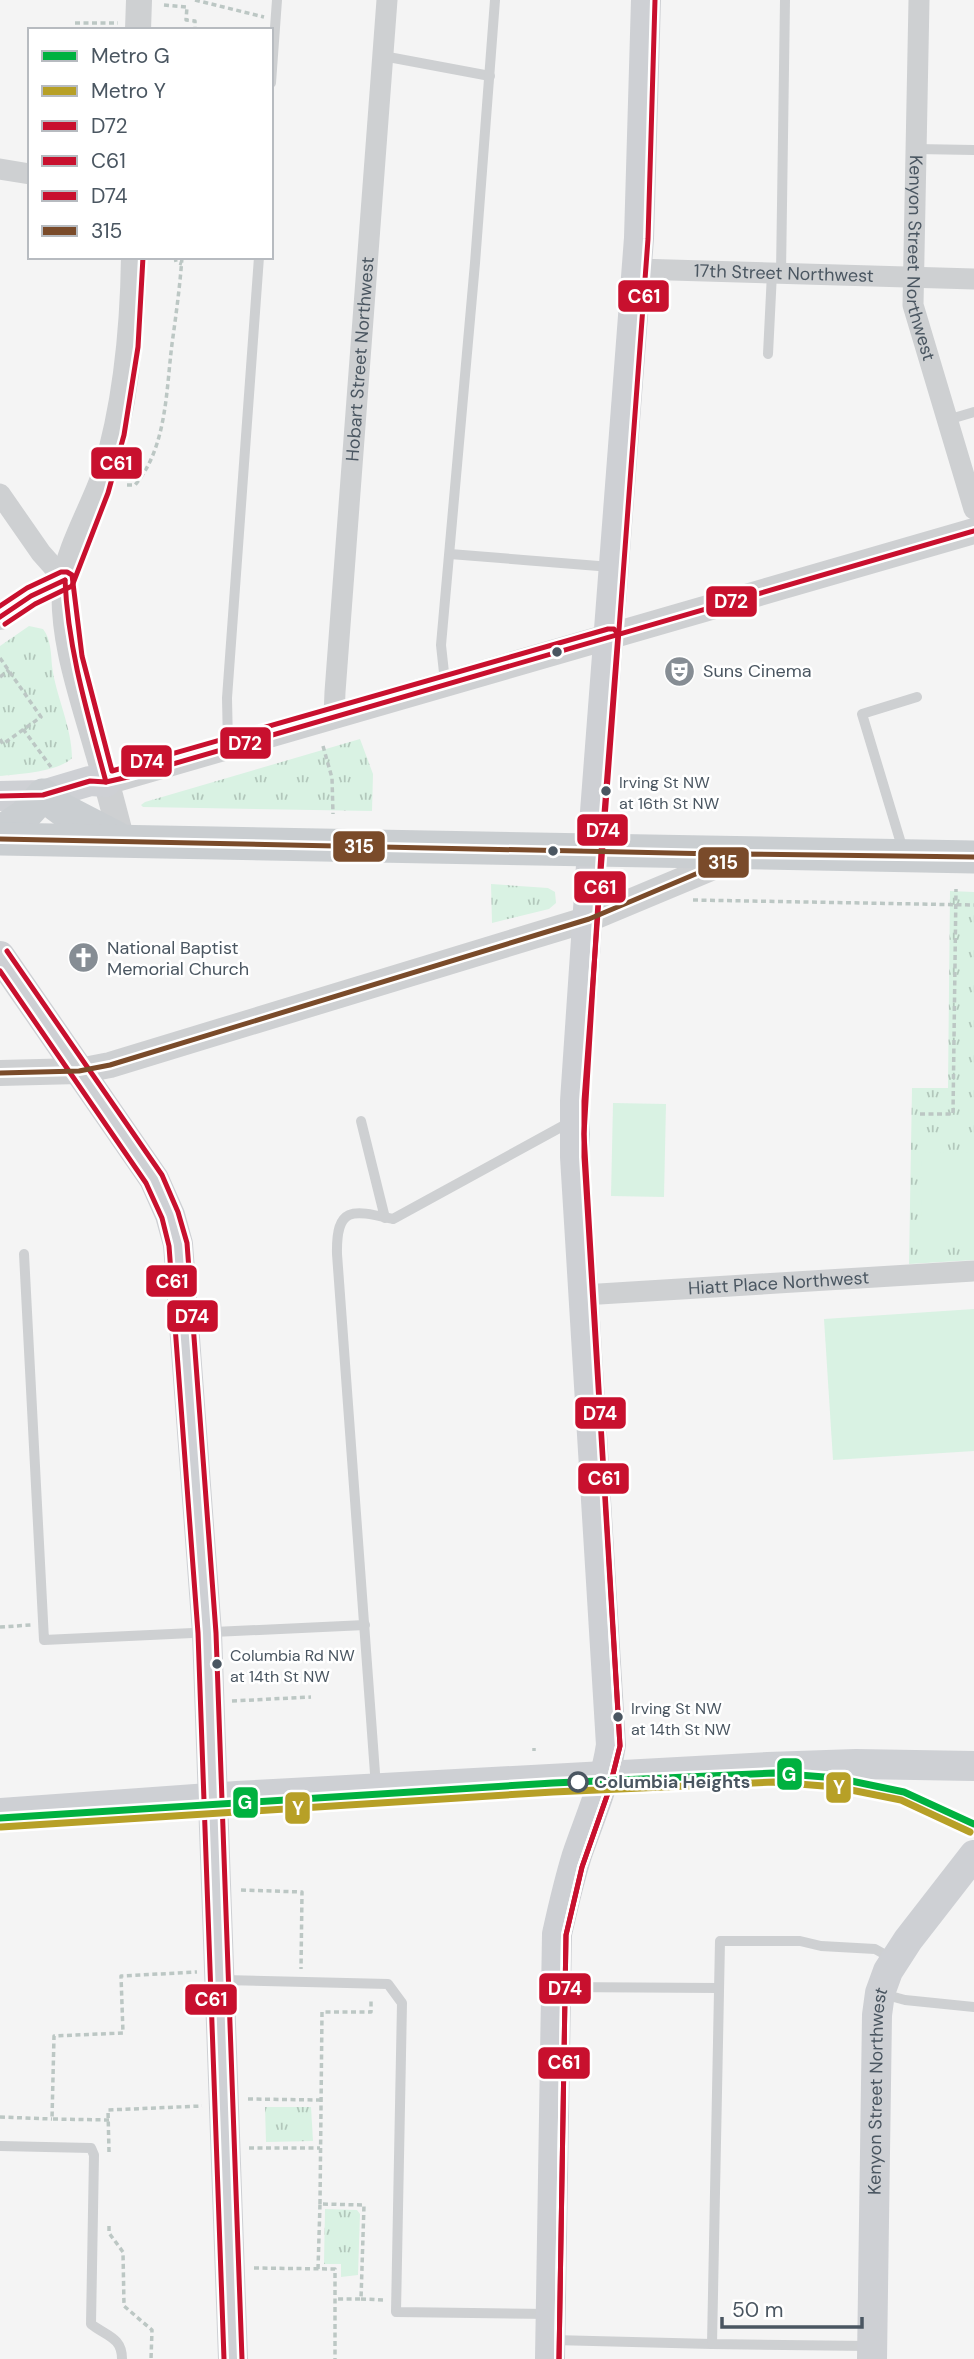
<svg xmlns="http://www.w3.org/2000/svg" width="974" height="2359" font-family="'DM Sans',sans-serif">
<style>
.grass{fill:url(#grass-tufts)}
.garden{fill:#d9f2e3}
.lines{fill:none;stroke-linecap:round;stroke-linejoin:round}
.path{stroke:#bcc7c4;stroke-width:3.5;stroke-dasharray:5 3.5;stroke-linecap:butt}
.service{stroke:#ced0d2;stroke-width:10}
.minor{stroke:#ced0d2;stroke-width:21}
.tertiary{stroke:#ced0d2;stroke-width:26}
.secondary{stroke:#ced0d4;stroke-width:30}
.primary{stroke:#caced1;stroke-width:33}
.bus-1-casing{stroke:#fff;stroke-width:10}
.bus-2-casing{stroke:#fff;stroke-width:10}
.bus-3-casing{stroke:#fff;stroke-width:10}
.bus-4-casing{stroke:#fff;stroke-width:10}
.bus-1{stroke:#c8102e;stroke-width:5}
.bus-2{stroke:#c8102e;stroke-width:5}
.bus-3{stroke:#c8102e;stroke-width:5}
.bus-4{stroke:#7a4b2a;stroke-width:5}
.metro-1-casing{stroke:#fff;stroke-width:12}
.metro-2-casing{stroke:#fff;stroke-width:12}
.metro-1{stroke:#00b140;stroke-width:7}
.metro-2{stroke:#b7a027;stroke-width:7}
.bus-dot{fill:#4a5661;stroke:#fff;stroke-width:2.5}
.stop-dot{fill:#fff;stroke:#4a5661;stroke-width:3.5}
.labels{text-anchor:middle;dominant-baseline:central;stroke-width:5;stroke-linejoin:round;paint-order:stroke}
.bus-label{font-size:16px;fill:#4a5661;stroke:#fff;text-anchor:start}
.street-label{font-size:18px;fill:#4a5661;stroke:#fff}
.poi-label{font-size:18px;fill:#4a5661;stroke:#fff;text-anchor:start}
.stop-label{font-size:18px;font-weight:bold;fill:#4a5661;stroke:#fff;text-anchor:start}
.line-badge{stroke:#fff;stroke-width:2.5}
.badge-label{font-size:19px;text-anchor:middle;font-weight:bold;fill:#fff}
</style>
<defs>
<pattern id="grass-tufts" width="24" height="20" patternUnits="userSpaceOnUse" patternTransform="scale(1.75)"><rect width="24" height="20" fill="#d9f2e3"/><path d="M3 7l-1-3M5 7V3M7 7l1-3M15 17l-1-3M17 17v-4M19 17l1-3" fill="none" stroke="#b2c7bb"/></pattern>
</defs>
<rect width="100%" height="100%" fill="#f4f4f4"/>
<!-- grass -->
<g class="grass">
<path d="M29,626L43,629C51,639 51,654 52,666C56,697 72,727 72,758C58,772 19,774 0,776V646Z"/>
<polygon points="360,739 373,774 372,811 143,807 141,805 145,802"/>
<polygon points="491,884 548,888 555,892 556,903 549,909 492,923"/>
<polygon points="950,891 974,892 974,1260 909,1264 912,1088 948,1088"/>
<polygon points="311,2107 313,2141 266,2142 265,2107"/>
<polygon points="325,2209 357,2210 360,2214 358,2275 341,2277 341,2264 324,2264"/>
</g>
<!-- garden -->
<g class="garden">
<polygon points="613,1103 666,1104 664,1197 611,1196"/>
<polygon points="922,1152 974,1153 974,1242 921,1242"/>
<polygon points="974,1309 974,1451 833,1460 824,1319"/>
</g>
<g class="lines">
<!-- path -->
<g class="path">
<polyline points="195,0 264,17"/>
<polyline points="164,5 187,7 186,20 195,21 195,30"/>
<polyline points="75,23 118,23"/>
<polyline points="175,257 176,262 182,264"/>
<path d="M127,485H135C167,447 166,391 172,344C176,315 180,286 182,257"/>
<polyline points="0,658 41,717 3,744 0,739"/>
<polyline points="0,677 9,670"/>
<polyline points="23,729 51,767"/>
<polyline points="323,746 332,778 333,814"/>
<polyline points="693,900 974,905"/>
<polyline points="920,1114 953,1114 956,889"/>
<polyline points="0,1627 31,1625"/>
<polyline points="232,1701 311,1697"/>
<polyline points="534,1748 534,1751"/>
<polyline points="241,1890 302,1892 301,1969"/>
<polyline points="248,2099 321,2100"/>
<polyline points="0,2117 52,2119"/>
<polyline points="109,2120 52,2119 54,2036 123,2033 121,1976 197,1972"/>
<polyline points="249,2148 320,2148"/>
<polyline points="109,2152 108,2110 202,2106"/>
<polyline points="320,2204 322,2012 371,2012 371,1999"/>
<polyline points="109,2226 109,2233 123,2252 124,2306 152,2330 151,2359"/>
<polyline points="254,2268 335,2269 335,2359"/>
<polyline points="318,2269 320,2204 364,2205 361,2299 335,2299"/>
<polyline points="361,2299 384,2300"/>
</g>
<!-- service -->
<g class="service">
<polyline points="383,56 490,76"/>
<polyline points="271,83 277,0"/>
<polyline points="916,149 974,150"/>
<polyline points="781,273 785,0"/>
<polyline points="768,354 772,273"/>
<polyline points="947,420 974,412"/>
<polyline points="450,554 611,567"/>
<polyline points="445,682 441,645 475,263 495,0"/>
<polyline points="228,745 227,698 259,257"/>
<polyline points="903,850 862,714 917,697"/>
<polyline points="361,1121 385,1218"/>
<polyline points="24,1254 44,1640 365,1625"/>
<path d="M376,1787L337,1254C336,1205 353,1210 393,1219L572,1121"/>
<polyline points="223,1980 388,1984 402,2003 396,2312 550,2314"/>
<polyline points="557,1987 719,1988"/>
<polyline points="883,1994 905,2000 974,2007"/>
<path d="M0,2146L91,2148L94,2155L91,2324C106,2336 122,2337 122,2359"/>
<polyline points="553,2340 712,2344"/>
<polyline points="870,2346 712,2344 720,1941 800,1941 821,1946 875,1949 893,1959"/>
</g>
<!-- minor -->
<g class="minor">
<path id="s1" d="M919,0L913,305L974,509"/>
<polyline points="0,169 30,174"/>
<path id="s2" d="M637,269L974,279"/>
<polyline points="0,494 41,553 65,580"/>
<path id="s3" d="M334,717L335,692L387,0"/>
<path id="s4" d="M583,1295L974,1271"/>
</g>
<!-- tertiary -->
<g class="tertiary">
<polyline points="138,30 139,0"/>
<polyline points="0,617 31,596 65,580"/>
<polyline points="106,782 974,531"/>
<path d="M122,841C114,810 106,779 97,749C82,696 61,638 65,582C67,552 95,504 105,473C126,404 133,329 134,257"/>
<polyline points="0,1073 79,1071 110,1065 589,919 742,855"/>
</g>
<!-- secondary -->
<g class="secondary">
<polyline points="0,796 43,795 90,781 106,782"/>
<polyline points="0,956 154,1179 170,1215 178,1244 207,1633 233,2359"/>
<polyline points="0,1813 237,1796 768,1767 856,1764 974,1766"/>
<path d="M550,2359L557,1934C563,1907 569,1881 577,1855C590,1817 605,1785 611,1745L575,1157V1101L592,851L639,238L646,0"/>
<path id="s5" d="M872,2359L877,2015L880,1993L888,1971L908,1940L974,1855"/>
</g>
<!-- primary -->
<g class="primary">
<polyline points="0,832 24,816 43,795 63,810 117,838"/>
<polyline points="0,839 974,857"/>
</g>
<defs>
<g id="bus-1">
<path d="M65,580C68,650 88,715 106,782"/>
<polyline points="0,617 31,596 65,580"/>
<polyline points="0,796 43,795 90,781 106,782 128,777 974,531"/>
</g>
<g id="bus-2">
<polyline points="5,624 35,604 72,586 108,493 124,435 138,347 143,257"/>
<polyline points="0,971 146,1183 162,1218 169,1246 198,1633 224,2359"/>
<polyline points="559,2359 566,1935 582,1867 609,1790 620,1746 584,1157 584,1101 648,239 655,0"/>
</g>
<g id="bus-3">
<polyline points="0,606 27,588 61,572 67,572 72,575 82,656 112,771 608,629 614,629 618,634 601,852 584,1134 620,1746 609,1790 582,1867 566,1935 559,2359"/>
<polyline points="7,951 162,1175 178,1212 187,1243 216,1633 242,2359"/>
</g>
<g id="bus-4">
<polyline points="0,839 718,854"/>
<polyline points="0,1073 79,1071 110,1065 589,919 743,854 974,857"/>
</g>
</defs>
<!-- bus-1 casing -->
<use href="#bus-1" class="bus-1-casing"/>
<!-- bus-2 casing -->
<use href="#bus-2" class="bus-2-casing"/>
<!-- bus-3 casing -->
<use href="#bus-3" class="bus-3-casing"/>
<!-- bus-4 casing -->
<use href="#bus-4" class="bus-4-casing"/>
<!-- bus-1 -->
<use href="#bus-1" class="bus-1"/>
<!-- bus-2 -->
<use href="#bus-2" class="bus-2"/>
<!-- bus-3 -->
<use href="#bus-3" class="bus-3"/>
<!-- bus-4 -->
<use href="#bus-4" class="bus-4"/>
<defs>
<polyline id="metro-1" points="0,1818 553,1783 774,1773 837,1778 904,1792 974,1824"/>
<polyline id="metro-2" points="1,1827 553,1792 774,1782 836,1787 901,1800 970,1832"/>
</defs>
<!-- metro-1 casing -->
<use href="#metro-1" class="metro-1-casing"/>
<!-- metro-2 casing -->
<use href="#metro-2" class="metro-2-casing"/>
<!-- metro-1 -->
<use href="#metro-1" class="metro-1"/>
<!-- metro-2 -->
<use href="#metro-2" class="metro-2"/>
</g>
<!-- icons -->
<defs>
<symbol id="theatre-disc" viewBox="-11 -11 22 22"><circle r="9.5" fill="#868d94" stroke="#fff"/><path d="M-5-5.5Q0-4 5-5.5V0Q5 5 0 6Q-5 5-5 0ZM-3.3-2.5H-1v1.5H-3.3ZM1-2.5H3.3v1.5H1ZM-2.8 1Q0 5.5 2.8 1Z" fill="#fff"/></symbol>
<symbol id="church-disc" viewBox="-11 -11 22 22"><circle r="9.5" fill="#868d94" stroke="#fff"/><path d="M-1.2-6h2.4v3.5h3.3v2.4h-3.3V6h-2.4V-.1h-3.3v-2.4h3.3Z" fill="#fff"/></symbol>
</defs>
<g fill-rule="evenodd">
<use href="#theatre-disc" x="662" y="654" width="35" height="35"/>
<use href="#church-disc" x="66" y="940" width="35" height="35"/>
</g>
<!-- markers -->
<g class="bus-dot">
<circle cx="557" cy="652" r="6"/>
<circle cx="606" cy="791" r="6"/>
<circle cx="553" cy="851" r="6"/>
<circle cx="217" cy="1664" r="6"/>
<circle cx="618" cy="1717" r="6"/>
</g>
<circle class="stop-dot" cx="578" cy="1782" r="9"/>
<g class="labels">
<!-- bus labels -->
<g class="bus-label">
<text x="619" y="782">Irving St NW<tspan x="619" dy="21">at 16th St NW</tspan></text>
<text x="230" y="1655">Columbia Rd NW<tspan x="230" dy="21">at 14th St NW</tspan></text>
<text x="631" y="1708">Irving St NW<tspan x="631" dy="21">at 14th St NW</tspan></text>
</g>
<!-- street labels -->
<g class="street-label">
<text stroke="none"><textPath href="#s1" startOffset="259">Kenyon Street Northwest</textPath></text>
<text stroke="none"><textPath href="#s2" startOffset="147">17th Street Northwest</textPath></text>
<text stroke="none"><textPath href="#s3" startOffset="359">Hobart Street Northwest</textPath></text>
<text stroke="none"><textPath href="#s4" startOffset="196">Hiatt Place Northwest</textPath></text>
<text stroke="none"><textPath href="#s5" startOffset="268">Kenyon Street Northwest</textPath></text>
</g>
<!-- poi labels -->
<g class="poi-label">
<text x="703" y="671">Suns Cinema</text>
<text x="107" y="948">National Baptist<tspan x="107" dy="21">Memorial Church</tspan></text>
</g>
<!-- stop labels -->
<g class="stop-label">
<text x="594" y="1782">Columbia Heights</text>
</g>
</g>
<g class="line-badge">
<rect x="617" y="279" width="53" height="34" rx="7" fill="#c8102e"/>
<rect x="90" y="446" width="53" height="34" rx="7" fill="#c8102e"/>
<rect x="705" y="585" width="53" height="33" rx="7" fill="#c8102e"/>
<rect x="219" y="726" width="53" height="34" rx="7" fill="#c8102e"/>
<rect x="120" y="744" width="53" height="34" rx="7" fill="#c8102e"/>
<rect x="576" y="813" width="53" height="34" rx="7" fill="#c8102e"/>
<rect x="332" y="830" width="54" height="33" rx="7" fill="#7a4b2a"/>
<rect x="697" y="846" width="53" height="33" rx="7" fill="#7a4b2a"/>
<rect x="573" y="870" width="54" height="34" rx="7" fill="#c8102e"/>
<rect x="145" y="1264" width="53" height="34" rx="7" fill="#c8102e"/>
<rect x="166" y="1299" width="53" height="34" rx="7" fill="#c8102e"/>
<rect x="574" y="1396" width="53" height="34" rx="7" fill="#c8102e"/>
<rect x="577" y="1462" width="53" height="33" rx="7" fill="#c8102e"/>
<rect x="776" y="1757" width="27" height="34" rx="7" fill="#00b140"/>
<rect x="825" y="1771" width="27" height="33" rx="7" fill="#b7a027"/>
<rect x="232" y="1786" width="27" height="33" rx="7" fill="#00b140"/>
<rect x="284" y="1791" width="27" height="34" rx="7" fill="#b7a027"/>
<rect x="538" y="1972" width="54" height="33" rx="7" fill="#c8102e"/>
<rect x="184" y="1983" width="54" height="33" rx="7" fill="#c8102e"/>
<rect x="537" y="2046" width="54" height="34" rx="7" fill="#c8102e"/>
</g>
<g class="badge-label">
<text x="644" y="303">C61</text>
<text x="116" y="470">C61</text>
<text x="731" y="608">D72</text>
<text x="245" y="750">D72</text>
<text x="147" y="768">D74</text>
<text x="603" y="837">D74</text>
<text x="359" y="853">315</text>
<text x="723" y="869">315</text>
<text x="600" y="894">C61</text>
<text x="172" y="1288">C61</text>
<text x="192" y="1323">D74</text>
<text x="600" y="1420">D74</text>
<text x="604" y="1485">C61</text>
<text x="789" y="1781">G</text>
<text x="839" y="1794">Y</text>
<text x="245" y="1809">G</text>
<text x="298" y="1815">Y</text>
<text x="565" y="1995">D74</text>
<text x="211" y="2006">C61</text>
<text x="564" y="2069">C61</text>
</g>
<!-- legend -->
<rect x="28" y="28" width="245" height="231" fill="#ffffff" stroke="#b7bbc0" stroke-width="2"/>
<rect x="42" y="51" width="35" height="10" fill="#00b140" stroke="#b7bbc0" stroke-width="2"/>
<text x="91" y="63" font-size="21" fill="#4a5661">Metro G</text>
<rect x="42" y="86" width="35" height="10" fill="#b7a027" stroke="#b7bbc0" stroke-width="2"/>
<text x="91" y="98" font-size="21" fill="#4a5661">Metro Y</text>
<rect x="42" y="121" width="35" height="10" fill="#c8102e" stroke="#b7bbc0" stroke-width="2"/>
<text x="91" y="133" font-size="21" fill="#4a5661">D72</text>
<rect x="42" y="156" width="35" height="10" fill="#c8102e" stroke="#b7bbc0" stroke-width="2"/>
<text x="91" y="168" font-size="21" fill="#4a5661">C61</text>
<rect x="42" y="191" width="35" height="10" fill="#c8102e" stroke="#b7bbc0" stroke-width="2"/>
<text x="91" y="203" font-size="21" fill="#4a5661">D74</text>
<rect x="42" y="226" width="35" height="10" fill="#7a4b2a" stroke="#b7bbc0" stroke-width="2"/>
<text x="91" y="238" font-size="21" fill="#4a5661">315</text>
<!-- scale -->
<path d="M722 2317v10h140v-10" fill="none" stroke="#4a5661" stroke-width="3.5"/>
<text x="732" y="2317" font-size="21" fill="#4a5661" stroke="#ffffff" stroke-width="5" paint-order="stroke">50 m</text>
</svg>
